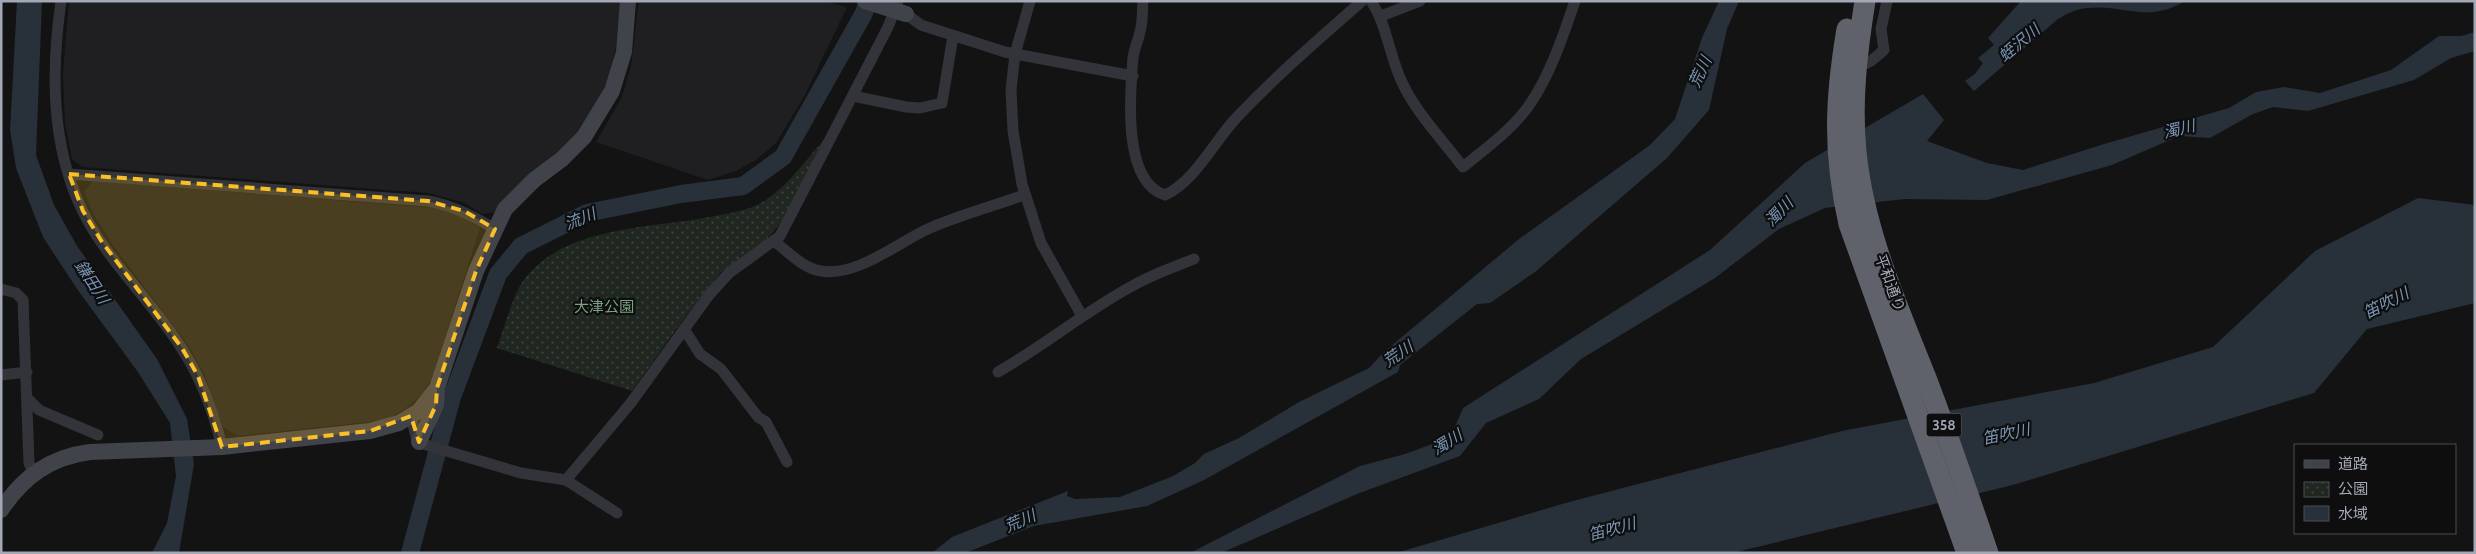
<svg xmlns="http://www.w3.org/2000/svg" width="2476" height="554" font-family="Cabin,'Noto Sans JP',sans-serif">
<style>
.built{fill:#1f1f21}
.park{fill:url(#park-dots)}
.water{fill:#283039}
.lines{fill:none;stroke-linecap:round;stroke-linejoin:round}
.river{stroke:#283039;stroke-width:18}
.street{stroke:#33343a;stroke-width:11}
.secondary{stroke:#41434a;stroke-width:16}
.highway{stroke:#5f626b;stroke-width:21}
.marked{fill:#fac025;fill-opacity:0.2;stroke:#fac025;stroke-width:4;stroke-dasharray:10 6;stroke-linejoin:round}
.labels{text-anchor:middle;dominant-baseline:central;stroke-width:4.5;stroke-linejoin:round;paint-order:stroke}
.shield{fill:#0e0e0f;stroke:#767a84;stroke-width:1}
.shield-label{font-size:14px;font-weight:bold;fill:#a3a8b6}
.street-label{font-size:15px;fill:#a3a8b6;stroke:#0e0e0f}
.park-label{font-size:15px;fill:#79a27e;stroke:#0e0e0f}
.water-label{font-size:16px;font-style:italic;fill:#7894b3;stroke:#0e0e0f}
</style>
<defs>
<pattern id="park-dots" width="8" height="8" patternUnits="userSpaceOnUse" patternTransform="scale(1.25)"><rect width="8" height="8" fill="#1f2720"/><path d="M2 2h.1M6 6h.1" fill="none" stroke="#3c443e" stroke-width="1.8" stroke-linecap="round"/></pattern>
</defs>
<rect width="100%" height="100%" fill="#131314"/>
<!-- built -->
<g class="built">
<polygon points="69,1 621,1 617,42 609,76 595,111 576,136 497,212 482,214 465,203 428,193 82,167 72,159 65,124 63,73"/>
<polygon points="639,1 824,1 847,7 804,97 776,143 756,160 736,171 708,180 596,142 621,99 631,66"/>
<polygon points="93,181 433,208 459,215 480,228 432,378 420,396 405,409 385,420 238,436 223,427 204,373 188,345 112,244 94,215 84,192"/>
</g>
<!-- park -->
<path class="park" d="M823,141L785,218L763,243L720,273L677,328L632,391L497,348C503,331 513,295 523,281C565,224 652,229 715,216C730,213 745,211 759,204C785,190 803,163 823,141Z"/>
<!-- water -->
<g class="water">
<polygon points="17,1 42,1 36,155 54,205 77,246 157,359 187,419 194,464 179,553 152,553 167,523 176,476 170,423 138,372 77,289 43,237 16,168 10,130"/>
<polygon points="1719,1 1739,1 1727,29 1709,110 1667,158 1535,272 1490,303 1477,304 1400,365 1398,372 1204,480 1147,506 1034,526 965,553 932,553 952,537 1068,491 1067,496 1075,499 1120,497 1173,476 1195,463 1204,454 1239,438 1299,402 1369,368 1384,352 1519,239 1650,145 1675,119 1702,38"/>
<path d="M2021,1H2185C2146,24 2125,4 2087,8C2076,9 2067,14 2058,19L1974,91L1965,81L1975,74L1983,63L1978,58L1994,45L1988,38Z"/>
<polygon points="2475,32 2475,51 2451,58 2414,80 2308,111 2273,107 2253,114 2210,138 2179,136 2112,165 1987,200 1905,199 1825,208 1779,229 1715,278 1581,359 1539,399 1486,423 1460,456 1357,494 1221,553 1190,553 1360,466 1405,454 1432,444 1455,427 1463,408 1710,250 1805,163 1923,94 1944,120 1927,141 1987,163 2023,170 2104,144 2229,108 2256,92 2284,87 2320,93 2391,70 2439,36 2461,36"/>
<polygon points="2418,198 2475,205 2475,303 2367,329 2314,393 2013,485 1732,553 1396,553 1569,502 1842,431 2094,383 2213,347 2315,251"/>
</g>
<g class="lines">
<!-- river -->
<polyline class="river" points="410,553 452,397 498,274 521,246 587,213 681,194 743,186 783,157 864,13 868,1"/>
<!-- street -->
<g class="street">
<path d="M61,1C51,72 51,145 82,210C106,260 153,302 182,349C201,378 214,414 222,447"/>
<polyline points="1030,1 1015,54 1011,90 1013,131 1022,184 1041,243 1082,316"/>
<path d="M1143,1C1142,11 1143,22 1140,32C1138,41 1134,49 1133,58C1130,93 1122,182 1165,195C1197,180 1215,139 1239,115C1278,74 1320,38 1362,1"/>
<path d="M1371,1C1387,25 1389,54 1401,80C1415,112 1442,139 1463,167C1486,148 1513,129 1530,104C1551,73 1563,36 1575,1"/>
<polyline points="906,14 921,25 1005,52 1133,76"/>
<polyline points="1381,16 1420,1"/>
<polyline points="1856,68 1871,61 1884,50 1881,29 1887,1"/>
<polyline points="853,96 906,107 920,108 942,103 953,36"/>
<path d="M69,174L428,201C454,206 473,216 495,229"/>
<path d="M774,241C787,251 804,269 821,271C858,277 898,242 930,228C960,215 993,206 1024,195"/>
<polyline points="1,289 16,293 23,300 29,463 33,473"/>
<polyline points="684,329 700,354 721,369 758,417 766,422 787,462"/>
<path d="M998,372C1045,345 1087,310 1134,285C1153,274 1174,267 1194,259"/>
<polyline points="1,375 27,372"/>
<polyline points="28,399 39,410 98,435"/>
<polyline points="411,416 416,437 423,444 521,473 566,480 617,513"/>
<polyline points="566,480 630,404 709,295 729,273 780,236 888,27 898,1"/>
</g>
<!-- secondary -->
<g class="secondary">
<polyline points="865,1 906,14"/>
<polyline points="419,442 436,405 437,391"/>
<path d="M1,510C23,477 50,457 90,452L222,447L370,431L399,423L419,411L437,388L476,271L505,209L534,180L562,159L584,137L612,91L624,52L628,1"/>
</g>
<!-- highway -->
<g class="highway">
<path d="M1865,1C1857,51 1851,101 1856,152C1864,231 1897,305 1926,378C1948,436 1968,494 1988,553"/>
<path d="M1847,29C1835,100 1833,153 1849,224L1967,553"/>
</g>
</g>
<!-- marked area -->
<path class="marked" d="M69,174L428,201L464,211L495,229L476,271L437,388L436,405L419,442L411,416L370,431L222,447L198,376L182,348L102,242L83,211Z"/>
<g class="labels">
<!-- shield labels -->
<rect class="shield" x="1926.5" y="413.5" width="35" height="23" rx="4"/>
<g class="shield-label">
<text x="1944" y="425">358</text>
</g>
<!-- street labels -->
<g class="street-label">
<text transform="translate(1890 283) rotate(70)">平和通り</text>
</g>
<!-- park labels -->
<g class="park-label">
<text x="604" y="307">大津公園</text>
</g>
<!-- water labels -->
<g class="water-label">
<text transform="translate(2019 43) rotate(-40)">蛭沢川</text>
<text transform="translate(1700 72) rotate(-65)">荒川</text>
<text transform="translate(2179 129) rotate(-13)">濁川</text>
<text transform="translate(1779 212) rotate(-46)">濁川</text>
<text transform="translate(580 219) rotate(-22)">流川</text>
<text transform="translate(92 282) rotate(57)">鎌田川</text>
<text transform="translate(2386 303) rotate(-27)">笛吹川</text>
<text transform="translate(1398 354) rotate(-34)">荒川</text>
<text transform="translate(2006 434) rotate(-12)">笛吹川</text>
<text transform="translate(1447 442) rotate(-32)">濁川</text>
<text transform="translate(1020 521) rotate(-24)">荒川</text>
<text transform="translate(1612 529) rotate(-15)">笛吹川</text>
</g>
</g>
<!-- border -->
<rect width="2476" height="554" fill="none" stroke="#a3a8b6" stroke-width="5"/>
<!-- legend -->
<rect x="2294" y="444" width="162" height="90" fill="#0e0e0f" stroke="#4a4c52"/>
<rect x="2304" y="460" width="25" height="8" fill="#41434a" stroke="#4a4c52"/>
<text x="2338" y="469" font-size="15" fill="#a3a8b6">道路</text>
<rect x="2304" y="482" width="25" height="15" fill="url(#park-dots)" stroke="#4a4c52"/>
<text x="2338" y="494" font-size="15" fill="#a3a8b6">公園</text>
<rect x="2304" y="506" width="25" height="15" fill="#283039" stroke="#4a4c52"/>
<text x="2338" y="519" font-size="15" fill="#a3a8b6">水域</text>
</svg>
